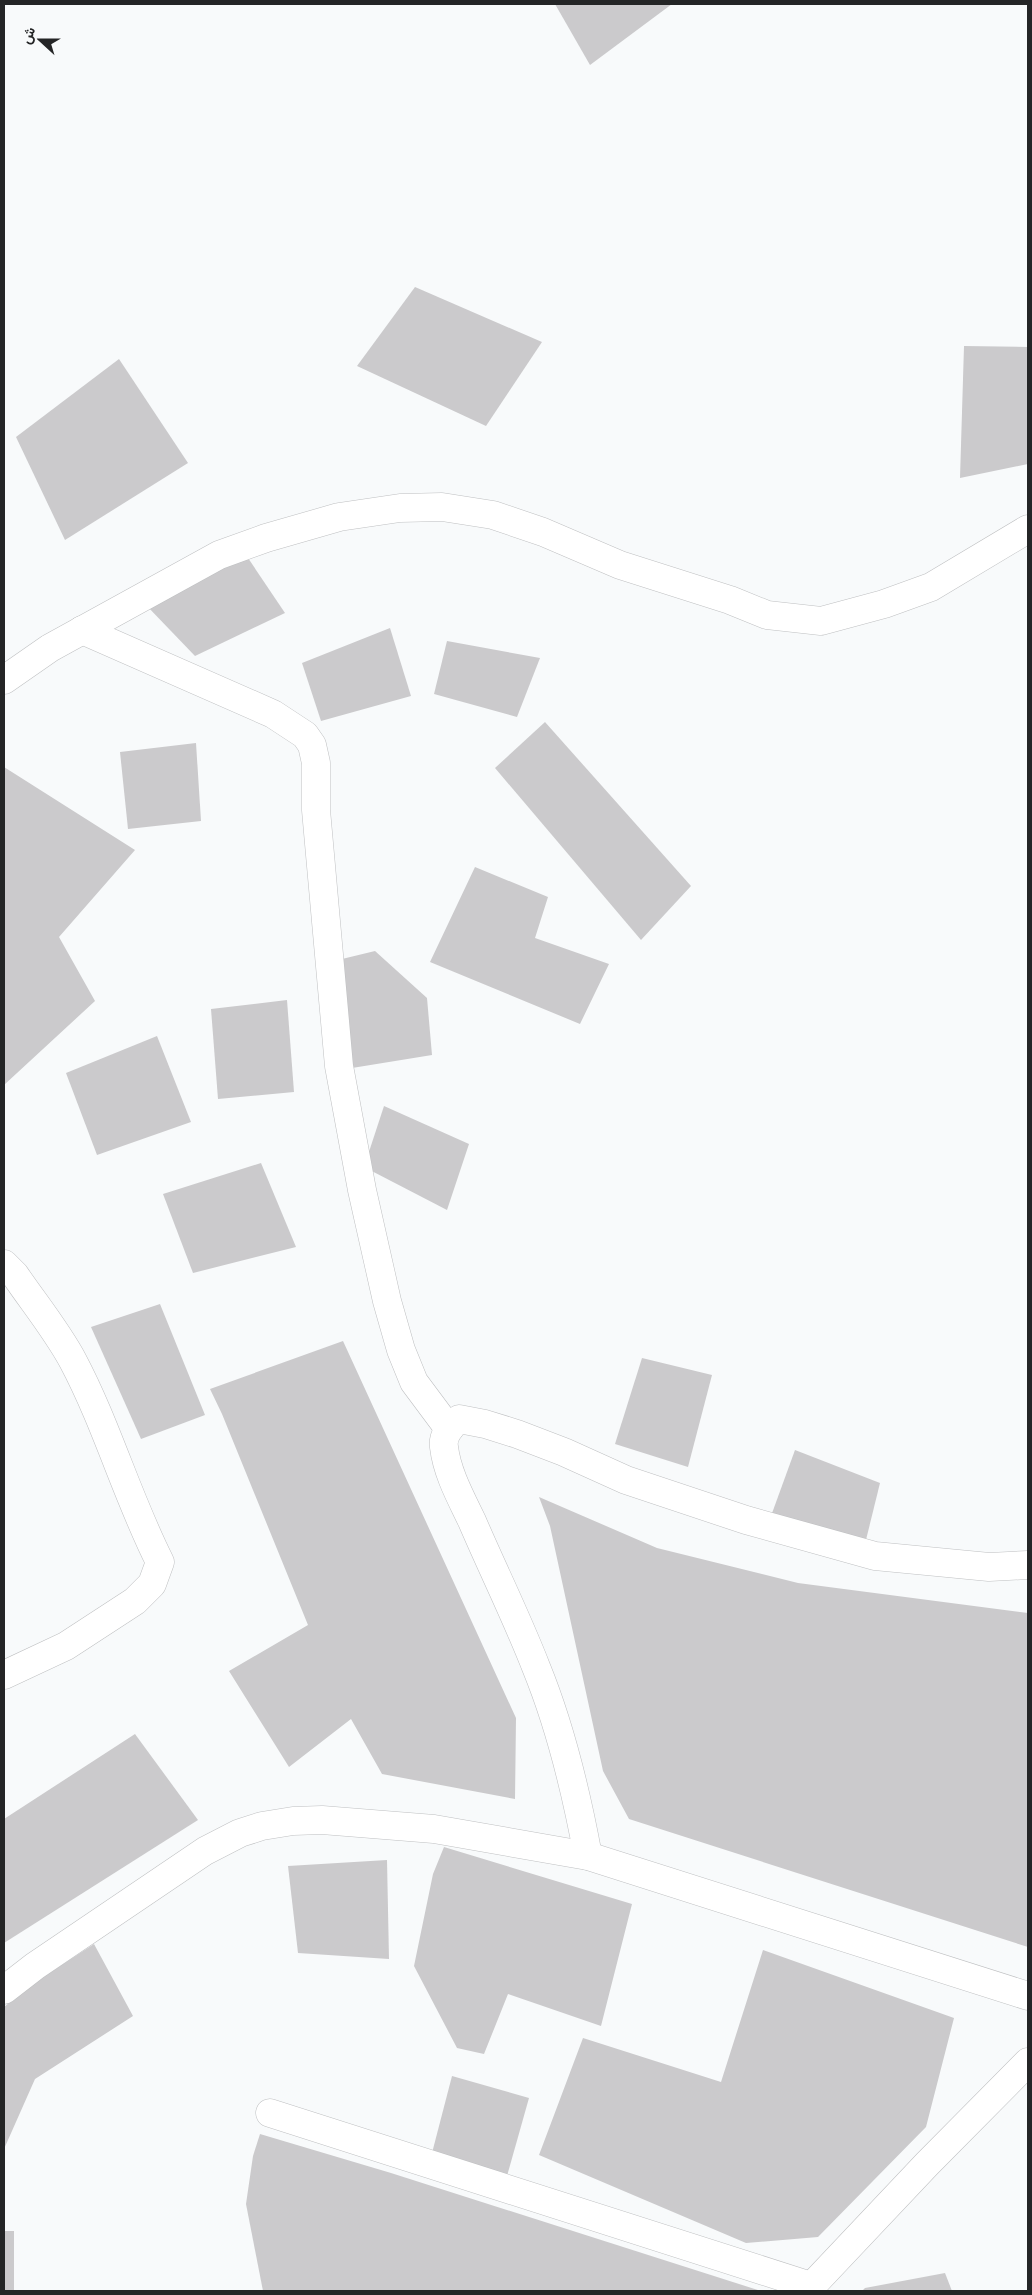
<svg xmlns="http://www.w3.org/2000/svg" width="1032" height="2295" font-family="Ubuntu,Vazirmatn,sans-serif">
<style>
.building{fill:#cbcacc}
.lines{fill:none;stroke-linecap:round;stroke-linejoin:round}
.street-casing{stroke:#bfc0c2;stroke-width:29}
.street{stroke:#fff;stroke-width:28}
</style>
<rect width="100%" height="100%" fill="#f8fafb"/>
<!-- building -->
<g class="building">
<polygon points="555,4 672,4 590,65"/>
<polygon points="415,287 542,342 486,426 357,366"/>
<polygon points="964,346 1028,347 1028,464 960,478"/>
<polygon points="119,359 188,463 65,540 16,437"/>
<polygon points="246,555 285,613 195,656 145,604"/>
<polygon points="390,628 411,696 321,721 302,663"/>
<polygon points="447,641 540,658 517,717 434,694"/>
<polygon points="545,722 691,886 641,940 495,768"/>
<polygon points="196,743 201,821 128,829 120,752"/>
<polygon points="4,767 135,850 59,937 95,1001 4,1085"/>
<polygon points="475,867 548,897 535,938 609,964 580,1024 430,962"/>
<polygon points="375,951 427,998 432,1055 352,1068 342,959"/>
<polygon points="287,1000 294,1092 218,1099 211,1009"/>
<polygon points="157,1036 191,1122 97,1155 66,1073"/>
<polygon points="384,1106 469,1144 447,1210 364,1167"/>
<polygon points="261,1163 296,1247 193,1273 163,1194"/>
<polygon points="160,1304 205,1415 141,1439 91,1327"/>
<polygon points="343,1341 516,1718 515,1799 382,1774 351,1719 289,1767 229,1671 308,1625 222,1414 210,1389"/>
<polygon points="642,1358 712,1375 688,1467 615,1444"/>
<polygon points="795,1450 880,1483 864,1548 771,1516"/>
<polygon points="539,1497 657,1548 798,1583 1028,1613 1028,1947 629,1819 603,1771 550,1526"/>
<polygon points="135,1734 198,1820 4,1943 4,1819"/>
<polygon points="444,1847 632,1904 601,2026 508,1994 484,2054 457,2048 414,1966 433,1874"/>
<polygon points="387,1860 389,1959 298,1953 288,1866"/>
<polygon points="94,1944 133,2016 35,2079 4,2149 4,2007 37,1981"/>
<polygon points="763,1950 954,2018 926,2127 818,2237 746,2243 539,2155 583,2038 721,2082"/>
<polygon points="452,2076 529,2098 505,2183 432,2153"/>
<polygon points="260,2134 391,2173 761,2291 263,2291 246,2204 253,2156"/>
<rect x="4" y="2231" width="10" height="60"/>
<polygon points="945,2273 952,2291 862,2291 865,2288"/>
</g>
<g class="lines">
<defs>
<g id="street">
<polyline points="82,630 273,714 305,735 312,745 316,763 316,810 339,1066 362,1190 387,1301 401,1350 414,1382 449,1429"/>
<polyline points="4,680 50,648 219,555 266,538 339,517 400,508 442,507 493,515 543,532 620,565 730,600 767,615 821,621 884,604 931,587 1028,529"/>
<path d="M4,1264L15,1275C34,1303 57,1331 73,1361C107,1425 127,1497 160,1562L152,1584L135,1601L66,1646L4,1675"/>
<path d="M588,1856C576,1791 561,1728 536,1667C517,1618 493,1570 472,1521C461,1498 447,1473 444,1447C442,1436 451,1425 459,1419L485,1424L517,1434L564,1452L626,1480L746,1520L875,1556L989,1567L1028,1565"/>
<polyline points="4,1990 35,1966 205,1851 240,1833 262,1826 293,1821 322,1820 434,1829 588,1856 1028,1996"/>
<polyline points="270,2113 811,2286"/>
<polyline points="807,2291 927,2164 1028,2062"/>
</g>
</defs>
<!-- street casing -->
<use href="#street" class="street-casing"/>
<!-- street -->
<use href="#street" class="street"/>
</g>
<!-- border -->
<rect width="1032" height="2295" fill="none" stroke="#242526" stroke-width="10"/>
<!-- north arrow -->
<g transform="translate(40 40) rotate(291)" stroke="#f8fafb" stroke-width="4" paint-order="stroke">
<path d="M0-4L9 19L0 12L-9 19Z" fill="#242526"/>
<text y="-8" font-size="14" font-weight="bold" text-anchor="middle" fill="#242526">ش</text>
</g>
</svg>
